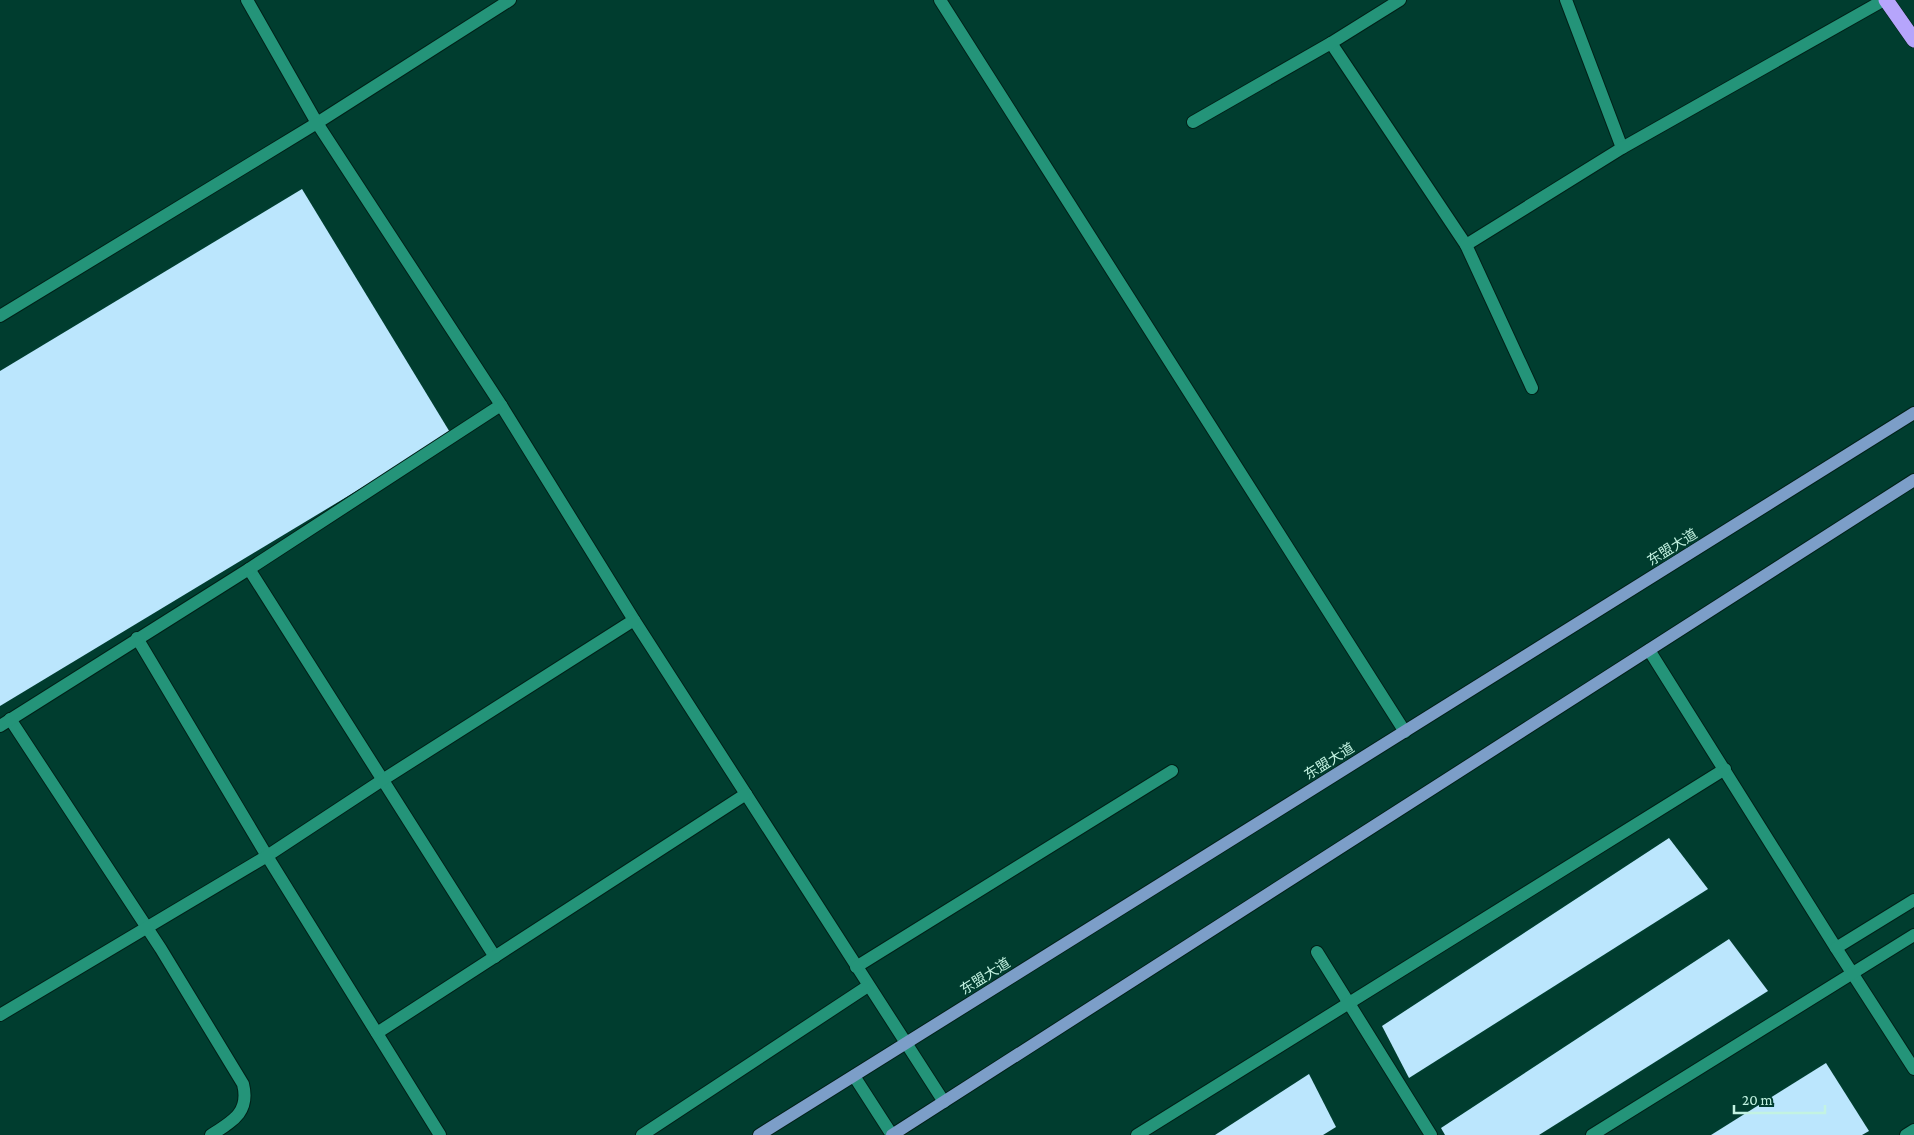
<svg xmlns="http://www.w3.org/2000/svg" width="1914" height="1135" font-family="'Crimson Pro','Noto Sans SC',serif">
<style>
.building{fill:#bbe6fd}
.lines{fill:none;stroke-linecap:round;stroke-linejoin:round}
.minor-casing{stroke:#002118;stroke-width:14}
.major-casing{stroke:#002118;stroke-width:14}
.highway-casing{stroke:#002118;stroke-width:16}
.minor{stroke:#249479;stroke-width:12}
.major{stroke:#7c9ec8;stroke-width:12}
.highway{stroke:#b6a5fc;stroke-width:15}
.labels{text-anchor:middle;dominant-baseline:central;stroke-width:5;stroke-linejoin:round;paint-order:stroke}
.street-label{font-size:14px;fill:#c3f3e2;stroke:#003d2f}
</style>
<rect width="100%" height="100%" fill="#003d2f"/>
<!-- building -->
<g class="building">
<polygon points="302,189 451,434 0,706 0,371"/>
<polygon points="1669,838 1708,889 1409,1078 1382,1026"/>
<polygon points="1729,939 1768,991 1539,1135 1445,1135 1441,1128"/>
<polygon points="1826,1063 1869,1131 1862,1135 1711,1135"/>
<polygon points="1309,1074 1336,1127 1323,1135 1215,1135"/>
</g>
<g class="lines">
<defs>
<g id="minor">
<polyline points="247,0 317,123 510,0"/>
<polyline points="940,0 1405,732"/>
<polyline points="1566,0 1622,148"/>
<polyline points="1331,43 1466,245 1532,388"/>
<polyline points="1193,122 1331,43 1400,0"/>
<polyline points="1466,245 1622,148 1884,0"/>
<polyline points="0,316 317,123 501,405 634,620 944,1102"/>
<polyline points="249,569 495,957"/>
<polyline points="137,638 267,856 440,1135"/>
<polyline points="1649,650 1836,948 1914,1069"/>
<path d="M10,719L161,949L243,1084C250,1112 233,1121 211,1135"/>
<polyline points="0,726 249,569 501,405"/>
<polyline points="1836,948 1914,900"/>
<polyline points="1317,952 1431,1135"/>
<polyline points="856,967 1172,771"/>
<polyline points="0,1015 267,856 384,779 634,620"/>
<polyline points="377,1033 746,794"/>
<polyline points="854,1076 892,1135"/>
<polyline points="642,1135 868,986"/>
<polyline points="1137,1135 1725,769"/>
<polyline points="1592,1135 1914,935"/>
<polyline points="1906,1135 1914,1130"/>
</g>
<g id="major">
<polyline points="759,1135 1914,413"/>
<polyline points="892,1135 1914,480"/>
</g>
<polyline id="highway" points="1886,0 1914,40"/>
</defs>
<!-- minor casing -->
<use href="#minor" class="minor-casing"/>
<!-- major casing -->
<use href="#major" class="major-casing"/>
<!-- highway casing -->
<use href="#highway" class="highway-casing"/>
<!-- minor -->
<use href="#minor" class="minor"/>
<!-- major -->
<use href="#major" class="major"/>
<!-- highway -->
<use href="#highway" class="highway"/>
</g>
<g class="labels">
<!-- street labels -->
<g class="street-label">
<text transform="translate(1672 547) rotate(-32)">东盟大道</text>
<text transform="translate(1329 761) rotate(-32)">东盟大道</text>
<text transform="translate(985 976) rotate(-32)">东盟大道</text>
</g>
</g>
<!-- scale -->
<path d="M1734 1105v8h91v-8" fill="none" stroke="#c3f3e2" stroke-width="2.5"/>
<text x="1742" y="1105" font-size="15" fill="#c3f3e2" stroke="#003d2f" stroke-width="4" paint-order="stroke">20 m</text>
</svg>
